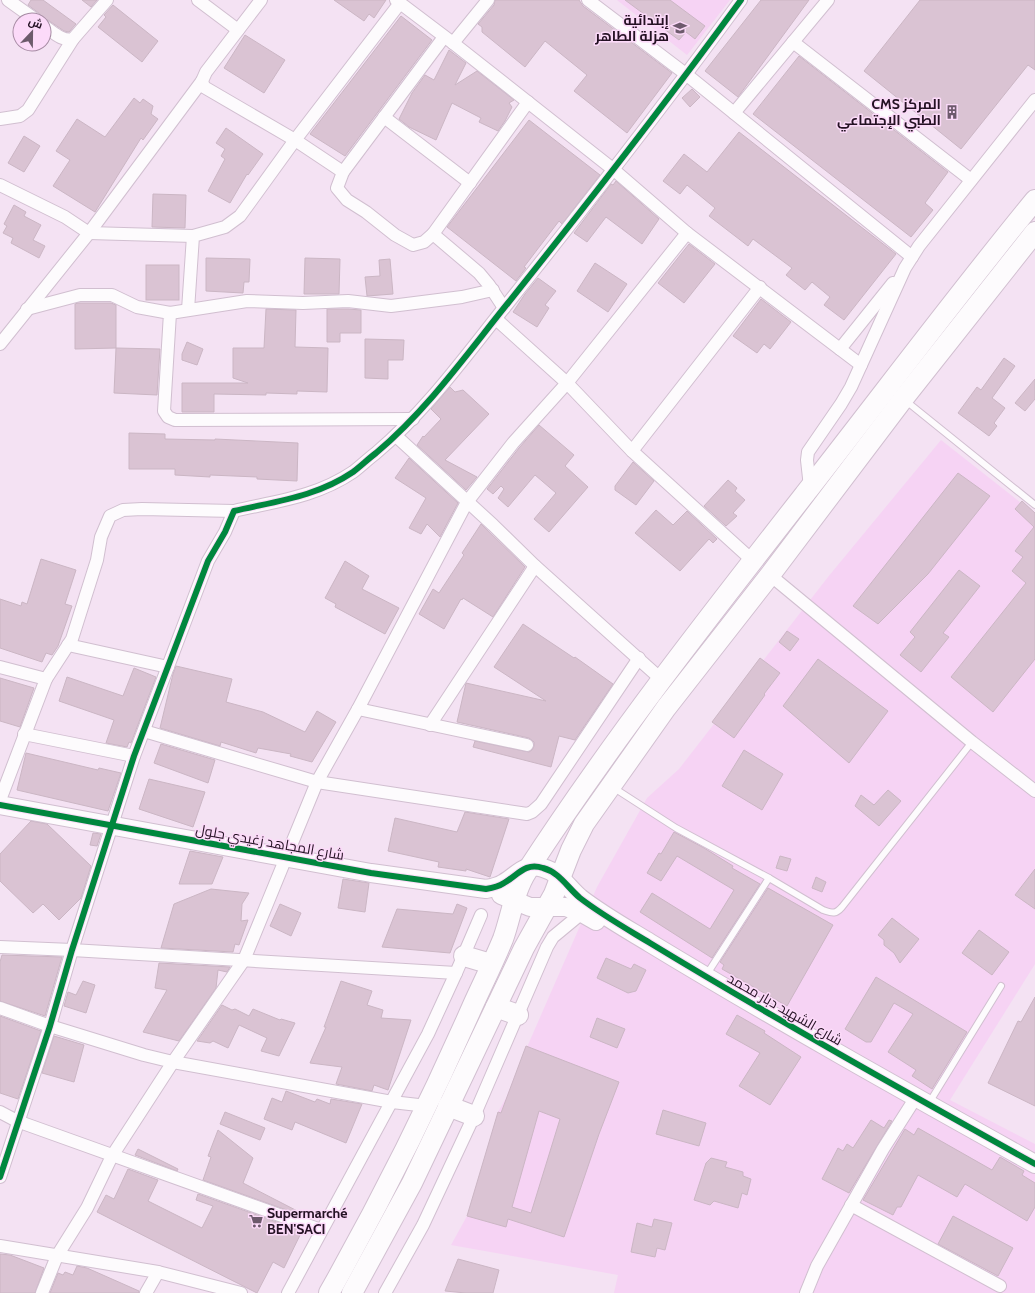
<svg xmlns="http://www.w3.org/2000/svg" width="1035" height="1293" font-family="Cabin,Cairo,sans-serif">
<style>
.built{fill:#f6d3f4}
.building{fill:#dac3d3;stroke:#cbb6c4;fill-rule:evenodd}
.lines{fill:none;stroke-linecap:round;stroke-linejoin:round}
.lane-casing{stroke:#d1bfd0;stroke-width:8}
.street-casing{stroke:#d1bfd0;stroke-width:14}
.secondary-casing{stroke:#d1bfd0;stroke-width:20}
.primary-casing{stroke:#d1bfd0;stroke-width:22}
.lane{stroke:#fdfbfd;stroke-width:6}
.street{stroke:#fdfbfd;stroke-width:12}
.secondary{stroke:#fdfbfd;stroke-width:18}
.primary{stroke:#fdfbfd;stroke-width:20}
.cycleway-casing{stroke:#fcdaf9;stroke-width:8}
.cycleway{stroke:#00873e;stroke-width:6}
.labels{text-anchor:middle;dominant-baseline:central;stroke-width:3;stroke-linejoin:round;paint-order:stroke}
.poi-label{font-size:14px;font-weight:bold;fill:#241123;stroke:#fcdaf9;text-anchor:end}
.street-label{font-size:14px;fill:#241123;stroke:#fcdaf9}
</style>
<rect width="100%" height="100%" fill="#f4e2f3"/>
<!-- built -->
<g class="built">
<polygon points="617,0 730,0 687,55"/>
<polygon points="941,440 1035,514 1035,964 950,1100 1035,1144 1035,1293 614,1293 618,1275 451,1245 467,1216 498,1112 506,1098 517,1070 597,887 647,798 679,769 828,577"/>
</g>
<!-- building -->
<g class="building">
<polygon points="31,0 43,0 76,24 69,32 64,31 48,20 43,19 40,14 28,5"/>
<polygon points="82,0 97,0 91,7"/>
<polygon points="334,0 386,0 374,18 369,14 364,21"/>
<polygon points="495,0 579,0 583,6 672,73 627,133 574,91 587,75 545,41 525,67 482,32 482,27 478,24 494,5"/>
<polygon points="625,0 670,0 705,26 695,39 686,32 679,40"/>
<polygon points="761,0 809,0 738,97 705,71"/>
<polygon points="920,0 1035,0 1035,70 1028,65 961,149 864,71"/>
<polygon points="113,5 158,41 142,62 98,27 106,17 104,15"/>
<polygon points="401,16 432,40 345,156 310,134"/>
<polygon points="245,35 285,60 264,93 224,68"/>
<polygon points="449,50 466,63 455,85 477,71 514,100 509,103 512,107 505,121 498,131 479,122 481,118 452,103 436,140 409,127 399,119 412,93 425,75 434,80"/>
<polygon points="799,56 948,172 925,203 933,210 911,237 753,114"/>
<polygon points="692,89 700,97 690,107 682,98"/>
<polygon points="134,98 140,103 143,99 153,106 151,114 158,119 143,140 141,138 95,212 53,186 70,160 56,151 77,119 105,137"/>
<polygon points="529,120 600,175 562,224 559,221 524,267 526,268 516,281 447,227"/>
<polygon points="226,128 263,154 248,175 247,174 230,203 208,191 225,159 221,156 225,149 216,143"/>
<polygon points="739,132 896,254 844,320 824,305 830,297 812,282 805,290 786,275 792,268 753,239 748,246 709,216 715,208 687,185 680,194 663,181 684,154 707,172"/>
<polygon points="24,136 40,146 24,172 8,163"/>
<polygon points="616,181 659,219 642,244 606,217 587,242 574,233 611,184 613,185"/>
<polygon points="153,194 186,195 185,228 152,227"/>
<polygon points="14,205 26,212 24,216 41,225 33,240 45,246 39,258 11,243 13,238 3,233 7,226 4,224"/>
<polygon points="689,244 715,264 684,303 658,283"/>
<polygon points="206,258 250,259 249,282 244,282 243,293 206,291"/>
<polygon points="305,258 340,259 339,294 304,294"/>
<polygon points="390,259 393,294 367,296 365,277 380,276 379,260"/>
<polygon points="595,263 627,284 608,312 577,291"/>
<rect x="146" y="265" width="33" height="35"/>
<polygon points="538,278 556,291 545,305 549,308 537,327 513,312 525,294"/>
<polygon points="761,299 791,322 770,349 764,344 757,353 733,336"/>
<polygon points="78,303 111,303 116,305 116,348 75,349 75,304"/>
<polygon points="266,309 296,310 295,347 328,348 327,392 297,391 297,394 266,393 266,395 214,394 214,412 182,412 182,383 248,383 233,378 233,348 264,348"/>
<polygon points="327,309 348,309 361,310 361,333 340,333 340,342 327,342"/>
<polygon points="365,339 404,340 403,360 388,360 388,379 365,378"/>
<polygon points="187,342 203,349 197,365 182,360 182,354"/>
<polygon points="116,348 160,349 157,395 114,393"/>
<polygon points="1004,358 1015,366 992,398 1005,408 994,423 997,426 989,436 958,413 977,387 981,390"/>
<polygon points="1035,379 1035,399 1025,411 1015,403"/>
<polygon points="450,387 455,392 463,390 489,414 445,460 477,477 466,490 417,445 423,436 424,437 441,419 431,409"/>
<polygon points="539,425 574,455 565,466 588,487 549,532 534,519 556,493 535,475 508,507 498,498 504,489 501,486 493,494 487,489 519,448"/>
<polygon points="129,433 165,434 165,439 215,440 215,439 298,443 297,481 257,479 257,477 210,475 210,477 175,475 175,469 129,469"/>
<polygon points="409,458 458,503 440,537 427,524 421,534 409,528 426,498 395,478"/>
<polygon points="633,462 654,481 636,505 615,490 615,486"/>
<polygon points="958,473 990,496 928,574 878,624 853,606"/>
<polygon points="728,480 737,488 735,491 745,500 733,513 737,516 726,526 704,506"/>
<polygon points="1022,501 1035,513 1035,659 993,712 951,677 1026,583 1012,571 1023,557 1015,551 1034,527 1015,509"/>
<polygon points="656,510 673,525 687,511 717,539 713,543 709,539 680,571 635,533"/>
<polygon points="481,524 525,567 493,617 463,598 462,600 461,599 444,629 419,614 433,589 439,593 464,555 462,553"/>
<polygon points="41,559 76,570 65,604 72,606 58,646 52,655 46,653 42,662 0,648 0,599 21,606 22,602 27,604"/>
<polygon points="345,561 369,576 362,589 399,608 385,634 335,607 336,604 325,598"/>
<polygon points="959,570 980,586 943,633 949,637 921,672 900,655 915,637 910,632"/>
<polygon points="523,624 574,658 575,657 613,684 575,740 559,736 551,767 473,747 475,741 529,752 532,750 534,746 534,742 529,738 457,722 466,683 546,701 494,667"/>
<polygon points="787,631 799,639 790,651 779,642"/>
<polygon points="760,658 780,673 764,694 765,695 734,738 712,722"/>
<polygon points="818,659 888,711 849,763 783,706"/>
<polygon points="176,666 232,679 226,702 263,712 305,732 317,711 336,722 312,762 290,756 291,754 258,748 256,753 221,742 220,746 160,728 173,674"/>
<polygon points="134,668 156,677 131,743 129,742 127,747 106,743 114,720 59,701 67,677 123,696"/>
<polygon points="0,678 34,688 20,727 0,721"/>
<polygon points="161,744 215,760 208,783 154,763"/>
<polygon points="744,750 783,774 762,810 722,786"/>
<polygon points="26,753 98,770 99,768 121,773 108,811 17,790"/>
<polygon points="149,779 205,792 193,827 139,809"/>
<polygon points="888,790 901,801 879,826 855,806 861,795 874,805"/>
<polygon points="465,812 509,819 490,877 466,869 466,871 438,867 439,862 388,851 395,818 457,832"/>
<polygon points="31,821 47,824 91,866 81,898 59,920 43,904 33,913 0,881 0,854"/>
<polygon points="674,832 704,848 733,866 732,868 760,884 712,958 640,912 652,893 710,929 734,890 677,856 661,881 647,873 659,853 661,854"/>
<polygon points="93,833 101,834 97,846 90,845"/>
<polygon points="190,851 223,857 212,884 179,884"/>
<polygon points="780,856 791,859 787,871 776,868"/>
<polygon points="1035,869 1035,909 1015,895"/>
<polygon points="816,877 826,882 822,892 812,888"/>
<polygon points="343,879 369,883 365,912 338,908"/>
<polygon points="768,888 833,925 787,1006 722,969 724,965 720,962"/>
<polygon points="211,889 249,893 242,904 241,921 248,920 239,945 235,944 233,952 161,948 174,904"/>
<polygon points="280,904 301,913 291,936 270,926"/>
<polygon points="457,904 467,908 450,953 382,947 397,909 453,914"/>
<polygon points="892,918 919,939 900,963 894,953 884,945 884,940 878,935"/>
<polygon points="979,930 1009,952 992,975 962,953"/>
<polygon points="2,955 62,957 45,1016 0,1001 0,962"/>
<polygon points="606,958 631,969 634,964 646,970 636,991 628,993 597,978"/>
<polygon points="159,963 230,967 227,972 218,970 216,988 179,1041 143,1032 167,990 155,988"/>
<polygon points="876,977 967,1032 932,1089 912,1076 916,1070 888,1052 913,1014 894,1003 871,1042 866,1042 845,1029"/>
<polygon points="83,981 95,985 86,1013 64,1006 68,992 76,995"/>
<polygon points="341,981 372,991 367,1005 383,1010 381,1018 411,1020 388,1090 374,1085 372,1091 336,1084 342,1067 310,1063 326,1027 324,1027"/>
<polygon points="1035,997 1035,1106 988,1083 1018,1021 1021,1022"/>
<polygon points="222,1005 232,1010 235,1009 249,1016 253,1009 280,1020 281,1019 295,1023 279,1056 261,1051 267,1038 239,1025 228,1048 213,1041 210,1043 197,1041"/>
<polygon points="737,1015 765,1031 764,1033 801,1057 770,1105 739,1086 760,1053 726,1034"/>
<polygon points="0,1016 41,1031 18,1099 0,1093"/>
<polygon points="597,1018 625,1029 617,1048 590,1037"/>
<polygon points="54,1036 84,1045 74,1082 42,1073"/>
<path d="M526,1046L619,1082L599,1134L564,1237L508,1219L506,1227L467,1216L498,1112L501,1113ZM539,1111L560,1119L531,1213L512,1207Z"/>
<polygon points="286,1091 315,1102 317,1099 330,1104 331,1099 362,1104 346,1143 295,1122 292,1130 264,1119 272,1098 282,1102"/>
<polygon points="663,1110 706,1123 699,1146 656,1134"/>
<polygon points="225,1112 265,1128 260,1140 220,1124"/>
<polygon points="871,1120 884,1128 889,1120 892,1121 849,1193 822,1179 838,1148 843,1151 847,1144 853,1148"/>
<polygon points="918,1128 992,1170 1000,1157 1024,1171 1022,1175 1035,1183 1035,1207 1027,1221 965,1184 957,1197 918,1175 901,1207 897,1207 893,1215 863,1200 905,1129 914,1135"/>
<polygon points="218,1130 253,1158 243,1183 309,1217 309,1218 203,1180 211,1157 208,1156"/>
<polygon points="138,1149 178,1169 177,1171 135,1155"/>
<polygon points="711,1158 727,1162 725,1167 743,1172 743,1176 751,1179 747,1195 742,1193 738,1208 714,1201 710,1205 694,1200 706,1163"/>
<polygon points="128,1169 158,1180 148,1201 202,1228 213,1206 196,1200 198,1194 302,1231 284,1268 273,1262 257,1293 97,1212 106,1195 114,1199"/>
<polygon points="953,1216 1013,1248 998,1276 938,1244"/>
<polygon points="654,1219 672,1223 665,1250 657,1248 655,1257 631,1252 637,1223 652,1227"/>
<polygon points="0,1254 10,1255 44,1268 35,1293 0,1293"/>
<polygon points="458,1259 499,1270 493,1293 466,1293 445,1291"/>
<polygon points="77,1266 87,1268 139,1291 139,1293 50,1293 58,1273 63,1275 65,1272 73,1275"/>
</g>
<g class="lines">
<defs>
<g id="lane">
<polyline points="906,401 1035,505"/>
<path d="M614,788L676,828L769,878L823,910C832,913 835,915 842,907L972,742"/>
<polyline points="707,974 769,878"/>
<polyline points="929,1103 1001,986"/>
</g>
<g id="street">
<polyline points="8,0 36,20"/>
<polyline points="198,0 238,30"/>
<polyline points="261,0 206,72 202,81 204,87 295,140 343,172 337,188 347,200 366,212 395,235 413,245 424,242 433,234 479,273 489,285 504,308"/>
<polyline points="396,0 453,43 614,170 687,233 861,365"/>
<polyline points="588,0 687,75 912,257"/>
<path d="M44,26C52,31 62,42 73,39L107,0"/>
<polyline points="793,42 971,180"/>
<polyline points="453,43 488,0"/>
<polyline points="734,113 828,0"/>
<polyline points="384,117 470,183"/>
<polyline points="0,119 20,116 28,110 73,39"/>
<polyline points="343,172 444,37"/>
<polyline points="0,185 65,217 89,233 193,236"/>
<polyline points="433,234 528,102"/>
<polyline points="27,309 80,295 112,295 137,307 170,313 164,411 168,417 175,420 413,419"/>
<polyline points="188,310 193,236 225,227 240,216 295,140 400,3"/>
<polyline points="170,313 247,301 303,303 348,301 391,306 462,297 493,290"/>
<polyline points="496,319 567,383 632,451 752,560"/>
<polyline points="0,344 89,233 202,81"/>
<polyline points="840,349 893,283"/>
<polyline points="396,436 493,525 535,566 662,680"/>
<polyline points="632,451 760,287"/>
<polyline points="810,487 807,460 808,452 841,404 851,387 905,268 919,246 1035,100"/>
<polyline points="770,575 972,742 1035,791"/>
<polyline points="68,645 168,667"/>
<polyline points="0,667 46,679 0,800"/>
<polyline points="46,679 72,639 97,560 101,537 110,516 123,510 142,509 234,511"/>
<polyline points="358,709 527,745"/>
<polyline points="430,725 535,566"/>
<polyline points="144,731 317,782 527,814 532,812 541,804 639,658"/>
<polyline points="24,734 134,756"/>
<polyline points="0,947 72,950 456,973"/>
<polyline points="0,1008 50,1026 144,1055 173,1062 392,1102 427,1106"/>
<polyline points="0,1112 17,1121 321,1230"/>
<path d="M0,1177L50,1026L72,950L134,756L208,561L225,532L234,511C277,501 316,497 353,472C361,466 368,459 376,453C428,409 466,355 508,303C588,203 666,103 741,0"/>
<polyline points="851,1205 1000,1286"/>
<polyline points="0,1246 158,1272 241,1293"/>
<polyline points="42,1293 57,1256 87,1208 112,1156 173,1062 244,960 317,782 358,709 467,502 513,443 567,383 687,233"/>
<polyline points="146,1293 158,1272"/>
<polyline points="288,1293 428,1034 456,973 481,915"/>
<polyline points="385,1293 423,1225 474,1116 547,947 553,937 582,913"/>
<polyline points="806,1293 817,1266 883,1149 911,1105"/>
</g>
<g id="secondary">
<path d="M0,805L371,873L486,889C492,888 498,887 504,883C518,875 525,862 543,868C559,872 568,888 580,898C602,915 627,929 650,943C777,1020 906,1092 1035,1164"/>
<polyline points="501,895 530,907 566,907 582,913 596,921"/>
</g>
<g id="primary">
<polyline points="464,956 491,964"/>
<polyline points="496,1007 518,1015"/>
<polyline points="448,1106 474,1116"/>
<path d="M329,1293C382,1199 430,1103 473,1005C483,983 494,961 503,939C511,917 514,891 527,871C613,739 711,614 808,490C884,393 957,295 1035,200"/>
<polyline points="352,1293 412,1183 524,948 554,894 571,850 584,824 666,708 770,575 903,399 1035,232"/>
</g>
</defs>
<!-- lane casing -->
<use href="#lane" class="lane-casing"/>
<!-- street casing -->
<use href="#street" class="street-casing"/>
<!-- secondary casing -->
<use href="#secondary" class="secondary-casing"/>
<!-- primary casing -->
<use href="#primary" class="primary-casing"/>
<!-- lane -->
<use href="#lane" class="lane"/>
<!-- street -->
<use href="#street" class="street"/>
<!-- secondary -->
<use href="#secondary" class="secondary"/>
<!-- primary -->
<use href="#primary" class="primary"/>
<defs>
<g id="cycleway">
<path d="M0,805L371,873L486,889C492,888 498,887 504,883C518,875 525,862 543,868C559,872 568,888 580,898C602,915 627,929 650,943C777,1020 906,1092 1035,1164"/>
<path d="M0,1177L50,1026L72,950L134,756L208,561L225,532L234,511C277,501 316,497 353,472C361,466 368,459 376,453C428,409 466,355 508,303C588,203 666,103 741,0"/>
</g>
</defs>
<!-- cycleway casing -->
<use href="#cycleway" class="cycleway-casing"/>
<!-- cycleway -->
<use href="#cycleway" class="cycleway"/>
</g>
<!-- icons -->
<defs>
<symbol id="school-bare" viewBox="-9 -9 18 18"><path d="M0-5L7-2L0 1L-7-2ZM-4 1L0 2.5L4 1V4Q0 6-4 4Z" fill="#6d5a6c" stroke="#fcdaf9" stroke-width="2.5" paint-order="stroke"/></symbol>
<symbol id="building-bare" viewBox="-9 -9 18 18"><path d="M-4-6H4V6H1V3H-1V6H-4ZM-2.5-4.3h1.7v1.8h-1.7ZM.8-4.3h1.7v1.8H.8ZM-2.5-1h1.7V.8h-1.7ZM.8-1h1.7V.8H.8Z" fill="#6d5a6c" stroke="#fcdaf9" stroke-width="2.5" paint-order="stroke"/></symbol>
<symbol id="supermarket-bare" viewBox="-9 -9 18 18"><path d="M-6-5.5h2.5l.6 2H6L4.5 2H-2.5L-4.4-4H-6ZM-1.5 3.2a1.3 1.3 0 1 0 .1 0ZM3 3.2a1.3 1.3 0 1 0 .1 0Z" fill="#6d5a6c" stroke="#fcdaf9" stroke-width="2.5" paint-order="stroke"/></symbol>
</defs>
<g fill-rule="evenodd">
<use href="#school-bare" x="670" y="18" width="20" height="20"/>
<use href="#building-bare" x="942" y="102" width="20" height="20"/>
<use href="#supermarket-bare" x="246" y="1211" width="20" height="20"/>
</g>
<g class="labels">
<!-- poi labels -->
<g class="poi-label">
<text x="669" y="20">إبتدائية<tspan x="669" dy="16">هزلة الطاهر</tspan></text>
<text x="941" y="104">CMS المركز<tspan x="941" dy="16">الطبي الإجتماعي</tspan></text>
<text x="267" y="1213" text-anchor="start">Supermarché<tspan x="267" dy="16">BEN'SACI</tspan></text>
</g>
<!-- street labels -->
<g class="street-label">
<text transform="translate(270 842) rotate(10)">شارع المجاهد زغيدي جلول</text>
<text transform="translate(785 1009) rotate(30)">شارع الشهيد دبار محمد</text>
</g>
</g>
<!-- north arrow -->
<g transform="translate(32 32) rotate(22)"><circle r="19" fill="#fcdaf9" stroke="#a68aa3"/>
<path d="M0-3L7 15L0 10L-7 15Z" fill="#6d5a6c"/>
<text y="-6" font-size="11" font-weight="bold" text-anchor="middle" fill="#241123">ش</text>
</g>
</svg>
